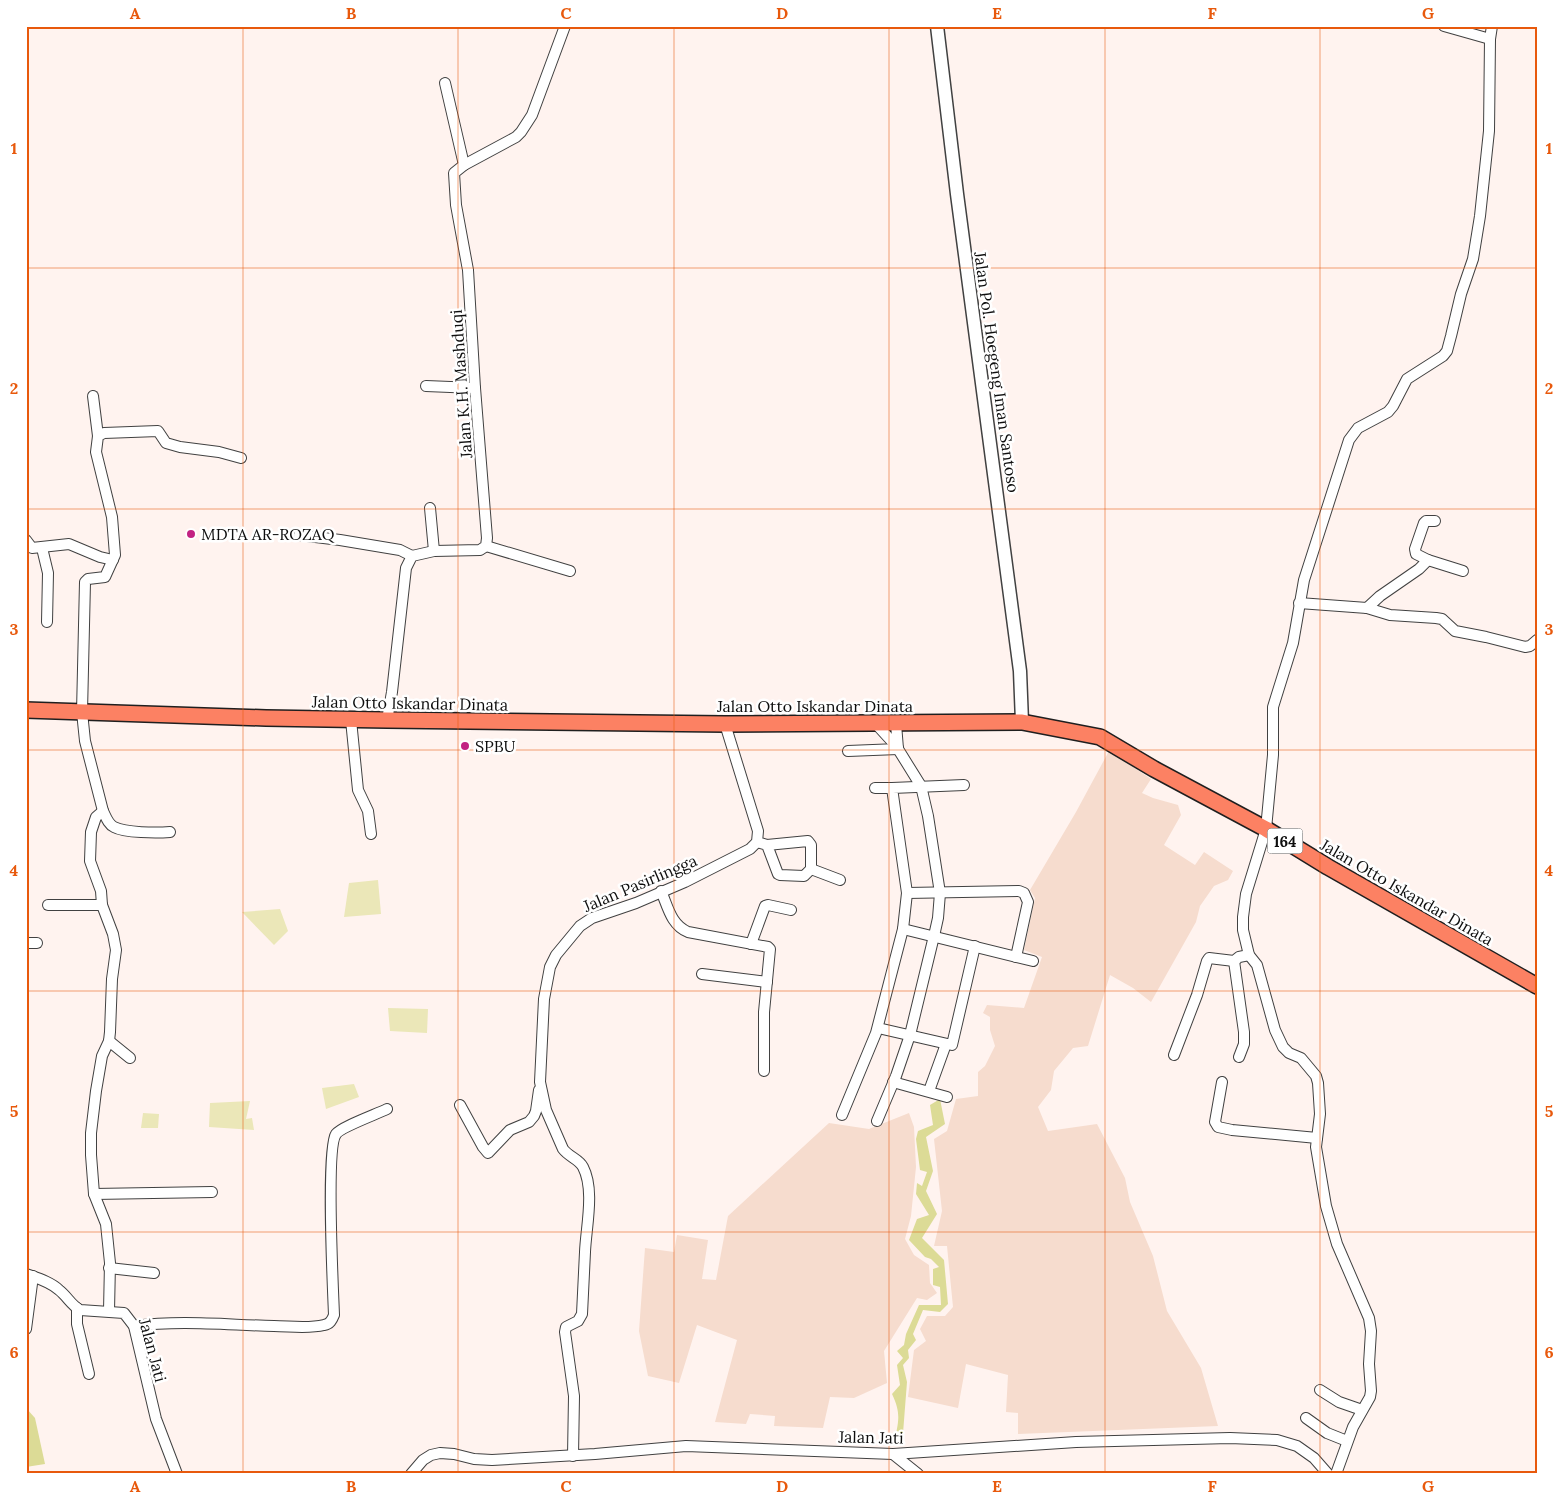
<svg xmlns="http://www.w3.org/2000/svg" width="1563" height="1500" font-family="Lora,serif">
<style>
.farmland{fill:#f6dcce}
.green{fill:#ebe7b8}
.forest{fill:#dcdb96}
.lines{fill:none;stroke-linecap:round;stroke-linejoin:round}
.minor-casing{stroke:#414141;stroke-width:12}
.tertiary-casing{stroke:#414141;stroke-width:15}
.primary-casing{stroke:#1f1f1f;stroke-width:18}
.minor{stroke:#fff;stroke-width:10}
.tertiary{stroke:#fff;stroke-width:12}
.primary{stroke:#fc8163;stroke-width:15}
.grid{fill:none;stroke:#e8590c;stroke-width:1;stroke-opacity:0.55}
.poi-dot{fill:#c22283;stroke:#fff;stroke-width:2}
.labels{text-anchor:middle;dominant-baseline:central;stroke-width:5;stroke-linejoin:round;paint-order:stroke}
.shield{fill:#fff;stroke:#565656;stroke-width:1}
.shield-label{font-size:15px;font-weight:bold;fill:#0e0e0e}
.street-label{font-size:16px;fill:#0e0e0e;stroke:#fff}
.poi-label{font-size:16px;fill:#0e0e0e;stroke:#fff;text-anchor:start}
.neatline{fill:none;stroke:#e8590c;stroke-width:2}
.grid-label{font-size:16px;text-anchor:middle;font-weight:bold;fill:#e8590c}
</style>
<rect width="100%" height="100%" fill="#fff3ef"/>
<!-- farmland -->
<g class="farmland">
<polygon points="1109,751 1151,779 1142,793 1153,798 1178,805 1181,815 1164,845 1195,865 1204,852 1233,871 1228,880 1214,886 1200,906 1196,922 1151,1002 1133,988 1110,975 1088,1046 1073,1048 1054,1071 1051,1090 1038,1107 1048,1131 1097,1124 1125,1178 1130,1202 1153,1256 1167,1311 1201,1368 1218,1426 1018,1434 1018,1413 1006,1412 1008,1375 966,1364 958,1408 908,1397 914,1350 926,1341 920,1329 927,1316 945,1316 953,1307 947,1246 934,1246 942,1211 934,1139 947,1131 956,1099 978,1096 978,1072 985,1066 995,1046 990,1030 990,1017 983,1013 987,1005 1024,1008 1042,957 1024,950 1035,898 1030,890 1076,812"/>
<polygon points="909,1113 914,1127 916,1167 911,1216 905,1239 914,1255 929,1265 930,1283 937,1293 927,1300 917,1298 884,1351 887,1383 854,1398 830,1397 823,1428 774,1426 775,1416 750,1414 746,1424 715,1422 737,1340 697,1325 679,1383 648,1376 639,1331 645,1248 674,1252 677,1235 708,1240 702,1279 716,1280 728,1216 829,1123 869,1129"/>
</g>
<!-- green -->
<g class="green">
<polygon points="378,880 381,914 344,917 349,883"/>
<polygon points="280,909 288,931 274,945 242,912"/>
<polygon points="388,1008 428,1009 427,1033 390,1031"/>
<polygon points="354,1084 359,1097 326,1109 322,1088"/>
<polygon points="250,1101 246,1119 252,1118 254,1130 209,1127 210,1103"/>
<polygon points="143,1113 159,1114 158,1128 141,1128"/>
</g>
<!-- forest -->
<g class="forest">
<path d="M940,1099L945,1124L926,1137L933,1171L926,1191L937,1214L922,1238L944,1260L948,1304L940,1312L923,1310L913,1334L916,1340L908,1350L909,1358L903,1365L907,1382L902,1446L894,1444C898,1422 902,1415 892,1394L900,1385L897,1365L903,1358L897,1351L904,1345L906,1334L919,1305H941L940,1287L933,1285V1269L939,1267L931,1259L925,1257L909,1240L917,1219L929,1215L916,1194L917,1183L922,1186L927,1172L920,1170L916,1139L918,1131L933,1125L930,1105Z"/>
<polygon points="26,1408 35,1418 45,1464 26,1467"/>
</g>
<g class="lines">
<defs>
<g id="minor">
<polyline points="1444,26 1490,39"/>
<polyline points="445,83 464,165"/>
<polyline points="426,386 475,388"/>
<polyline points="93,396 98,436"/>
<polyline points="430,508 434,551"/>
<polyline points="299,535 340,540 400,550 412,556"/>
<polyline points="26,540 32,548 69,544 100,557 113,560"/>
<polyline points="486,546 570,571"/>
<polyline points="42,548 48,573 47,622"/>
<polyline points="1428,560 1463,571"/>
<polyline points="1299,603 1367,608 1390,615 1436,618 1442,619 1455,631 1486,637 1525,647 1530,646 1537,640"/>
<polyline points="1367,608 1380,596 1419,569 1428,560 1416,554 1415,549 1424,523 1426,521 1435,521"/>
<polyline points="351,720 358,790 368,811 371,834"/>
<polyline points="387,720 392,692 406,568 412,556 434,551 480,550 486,546 487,538 475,388 468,270 456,205 454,173 464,165 516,137 521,132 532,115 565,26"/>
<polyline points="876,724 898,748"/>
<polyline points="848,751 898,749"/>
<polyline points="875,788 892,788"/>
<polyline points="103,811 96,817 91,832 90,861 101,891 102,905 113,934 116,950 112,979 110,1032 109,1041 102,1056 96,1091 91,1133 91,1155 94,1194 106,1224 110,1263 109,1311"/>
<path d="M170,832C157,833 125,833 114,827C108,824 106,817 103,811L85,741L82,712L85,582L88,579L105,577L115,555L112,517L96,452L98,436L104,433L158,431L166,443L180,447L219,452L241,458"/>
<polyline points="757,842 767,845 808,841 811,845 811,869 804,876 780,875 778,874 767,845"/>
<polyline points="811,869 840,880"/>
<path d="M661,891C668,907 671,925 688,932L768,947L770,949L764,1012V1071"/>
<polyline points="907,893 1019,891 1024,893 1028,902 1016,957"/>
<polyline points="48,905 102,905"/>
<polyline points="903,929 1033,961"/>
<polyline points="26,943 37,943"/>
<polyline points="751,944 765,906 768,905 791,910"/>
<polyline points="1234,961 1244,1032 1244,1044 1239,1057"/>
<polyline points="702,974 767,982"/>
<polyline points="878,1028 952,1045 975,946"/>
<polyline points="109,1041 130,1058"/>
<polyline points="1174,1055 1197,995 1207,961 1209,958 1234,961 1239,957 1249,955"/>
<polyline points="893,1082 947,1097"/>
<polyline points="1222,1082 1215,1122 1218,1127 1232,1130 1317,1138"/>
<polyline points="929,1091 946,1044"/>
<polyline points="460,1105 483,1147 488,1153 510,1130 529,1122 534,1116 536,1111 539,1090"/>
<polyline points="842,1115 876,1033 903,929 907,893 892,788 964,785"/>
<polyline points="877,1121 896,1076 910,1035 934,936 938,918 940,893 928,816 921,786 898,749 896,724"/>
<polyline points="94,1194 212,1192"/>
<polyline points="109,1268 154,1273"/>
<path d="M26,1274C37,1278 51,1282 59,1290C67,1296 71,1305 80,1310L124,1313L134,1326L156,1419L177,1474"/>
<polyline points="77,1308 77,1324 89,1374"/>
<path d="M134,1326C181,1320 227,1325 274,1326C289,1326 308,1329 324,1325C330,1324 332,1320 334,1315C333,1289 326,1148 336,1134C341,1127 377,1114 387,1109"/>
<polyline points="26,1329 33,1276"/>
<polyline points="1320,1390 1339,1402 1362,1410"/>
<polyline points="1306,1418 1327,1433 1347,1441"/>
<polyline points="893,1454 918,1474"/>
<path d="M573,1456L574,1396L565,1332L566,1327L578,1321L582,1314C583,1293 584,1272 585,1252C586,1227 595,1190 583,1167C579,1159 569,1157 563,1149L546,1110L540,1082L544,999L550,967L556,955L580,926L592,918L636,903L685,882L750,849L757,842L758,831L725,724"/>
<polyline points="411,1474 423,1460 431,1455 440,1453 454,1454 474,1459 492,1460 595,1454 686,1446 893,1454 1076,1442 1230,1438 1277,1440 1297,1446 1314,1458 1328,1474"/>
<polyline points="1336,1474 1353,1427 1370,1397 1371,1391 1369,1364 1371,1331 1369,1318 1337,1244 1326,1206 1316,1147 1320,1114 1318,1083 1316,1076 1301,1058 1289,1053 1283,1047 1275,1030 1257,965 1249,955 1243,930 1243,917 1246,894 1266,829 1273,755 1273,707 1293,643 1304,580 1349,440 1358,428 1388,412 1393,406 1407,379 1443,356 1447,351 1451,336 1461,294 1473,259 1480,216 1489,131 1490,39 1492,26"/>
</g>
<polyline id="tertiary" points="937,26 957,194 1020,671 1022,722"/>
<polyline id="primary" points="26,710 266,718 387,720 725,724 1022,722 1100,737 1154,769 1266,829 1328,867 1537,986"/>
</defs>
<!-- minor casing -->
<use href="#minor" class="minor-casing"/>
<!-- tertiary casing -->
<use href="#tertiary" class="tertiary-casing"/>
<!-- primary casing -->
<use href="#primary" class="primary-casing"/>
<!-- minor -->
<use href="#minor" class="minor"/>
<!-- tertiary -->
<use href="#tertiary" class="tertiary"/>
<!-- primary -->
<use href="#primary" class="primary"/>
</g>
<!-- grid -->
<path class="grid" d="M243,26V1474M458,26V1474M674,26V1474M889,26V1474M1105,26V1474M1320,26V1474M26,268H1537M26,509H1537M26,750H1537M26,991H1537M26,1232H1537"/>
<!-- markers -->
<g class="poi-dot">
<circle cx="191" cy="534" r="5"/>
<circle cx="465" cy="746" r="5"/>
</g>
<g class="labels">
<!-- shield labels -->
<rect class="shield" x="1267.5" y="828.5" width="35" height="25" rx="4"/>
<g class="shield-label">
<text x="1285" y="841">164</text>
</g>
<!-- street labels -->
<g class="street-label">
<text transform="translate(997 372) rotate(82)">Jalan Pol. Hoegeng Iman Santoso</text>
<text transform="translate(461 384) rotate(-94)">Jalan K.H. Mashduqi</text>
<text transform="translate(410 703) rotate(1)">Jalan Otto Iskandar Dinata</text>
<text x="815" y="706">Jalan Otto Iskandar Dinata</text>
<text transform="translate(640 883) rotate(-23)">Jalan Pasirlingga</text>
<text transform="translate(1407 892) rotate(30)">Jalan Otto Iskandar Dinata</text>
<text transform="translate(153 1350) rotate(75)">Jalan Jati</text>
<text transform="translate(871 1437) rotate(1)">Jalan Jati</text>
</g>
<!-- poi labels -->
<g class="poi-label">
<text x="201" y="534">MDTA AR-ROZAQ</text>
<text x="475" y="746">SPBU</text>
</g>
</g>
<!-- border -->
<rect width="1563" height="1500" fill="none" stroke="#ffffff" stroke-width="55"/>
<rect x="28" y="28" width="1508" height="1444" class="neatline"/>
<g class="grid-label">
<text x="135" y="19">A</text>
<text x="351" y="19">B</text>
<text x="566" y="19">C</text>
<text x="782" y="19">D</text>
<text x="997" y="19">E</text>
<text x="1212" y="19">F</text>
<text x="1428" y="19">G</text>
<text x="14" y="154">1</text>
<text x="1549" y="154">1</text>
<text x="14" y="394">2</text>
<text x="1549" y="394">2</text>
<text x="14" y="635">3</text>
<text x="1549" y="635">3</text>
<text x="14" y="876">4</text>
<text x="1549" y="876">4</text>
<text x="14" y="1117">5</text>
<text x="1549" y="1117">5</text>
<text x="14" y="1358">6</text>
<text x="1549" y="1358">6</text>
<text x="135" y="1492">A</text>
<text x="351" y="1492">B</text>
<text x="566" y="1492">C</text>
<text x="782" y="1492">D</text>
<text x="997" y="1492">E</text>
<text x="1212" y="1492">F</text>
<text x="1428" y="1492">G</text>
</g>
</svg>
